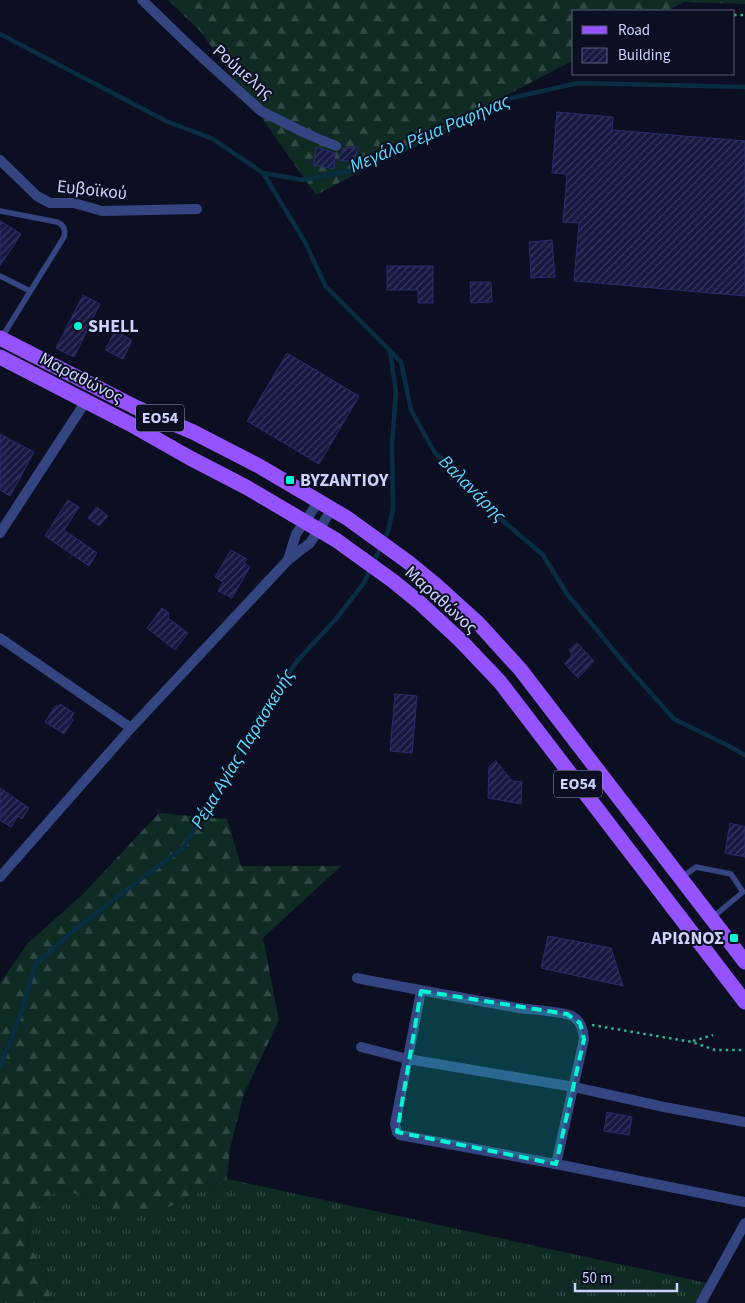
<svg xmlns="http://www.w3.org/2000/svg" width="745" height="1303" font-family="'Source Sans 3',sans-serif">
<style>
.grass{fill:url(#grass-tufts)}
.forest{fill:url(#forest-firs)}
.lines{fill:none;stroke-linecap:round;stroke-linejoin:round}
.stream{stroke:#092d43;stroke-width:4.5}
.building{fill:url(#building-hatch);stroke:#292c70}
.path{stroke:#29b78b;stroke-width:2.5;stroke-dasharray:2.5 4;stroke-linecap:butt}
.lane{stroke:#354582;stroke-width:5.5}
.street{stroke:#354582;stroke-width:10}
.primary{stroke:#9553ff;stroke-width:15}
.marked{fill:#00f7d3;fill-opacity:0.2;stroke:#00f7d3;stroke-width:4;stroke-dasharray:10 6;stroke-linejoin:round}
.poi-dot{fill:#00f7d3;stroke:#0c0e21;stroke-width:2}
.labels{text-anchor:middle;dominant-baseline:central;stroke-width:4;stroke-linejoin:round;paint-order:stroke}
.shield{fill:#0c0e21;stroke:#9298bc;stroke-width:1}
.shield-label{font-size:16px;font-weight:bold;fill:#ccd3ff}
.street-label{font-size:18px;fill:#ccd3ff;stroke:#0c0e21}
.poi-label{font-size:18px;font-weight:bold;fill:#ccd3ff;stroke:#0c0e21;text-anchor:start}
.water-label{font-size:19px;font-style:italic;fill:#5adbff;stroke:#0c0e21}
</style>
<defs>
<pattern id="grass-tufts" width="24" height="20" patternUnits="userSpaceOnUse" patternTransform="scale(1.25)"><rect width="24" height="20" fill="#0f2b23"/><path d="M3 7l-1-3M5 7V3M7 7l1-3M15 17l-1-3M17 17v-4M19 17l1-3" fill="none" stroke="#314944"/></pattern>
<pattern id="forest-firs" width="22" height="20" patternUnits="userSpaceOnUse" patternTransform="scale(1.25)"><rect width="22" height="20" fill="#0f2b23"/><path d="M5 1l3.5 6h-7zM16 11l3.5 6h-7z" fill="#314944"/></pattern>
<pattern id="building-hatch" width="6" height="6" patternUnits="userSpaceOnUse" patternTransform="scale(1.25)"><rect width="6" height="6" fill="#181943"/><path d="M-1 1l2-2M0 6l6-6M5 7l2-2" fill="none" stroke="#383a5f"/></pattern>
</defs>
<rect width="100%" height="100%" fill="#0c0e21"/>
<!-- grass -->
<polygon class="grass" points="227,1179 707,1283 696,1303 52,1303 43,1267 28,1244 31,1217 46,1197 66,1189 111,1212 187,1198"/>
<!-- forest -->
<g class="forest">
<polygon points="168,0 745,0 745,4 684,2 667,11 574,11 574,60 316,195 201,32"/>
<polygon points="159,813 227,819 241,866 341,866 263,938 279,1020 244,1094 230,1148 227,1179 156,1213 111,1212 66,1189 46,1197 31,1217 28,1244 43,1267 52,1303 0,1303 0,983 28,943 83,894"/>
</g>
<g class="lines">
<!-- stream -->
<g class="stream">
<polyline points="0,34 166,121 213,139 263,173 303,180 359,169 429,139 507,99 578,83 745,87"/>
<polyline points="263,173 305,242 326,287 401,362 411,410 435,453 469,484 503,521 543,555 567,594 624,663 674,719 727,745 745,755"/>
<polyline points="0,1068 22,1010 35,965 71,933 123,892 183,848 260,714 298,660 336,619 364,583 388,531 393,509 392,445 396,392 390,351"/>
</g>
</g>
<!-- building -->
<g class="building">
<polygon points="557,112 613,117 612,130 745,141 745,296 574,281 579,223 563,222 567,174 552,173"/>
<polygon points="316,147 335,153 334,169 314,165"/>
<polygon points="358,147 354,162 338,160 344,148"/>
<polygon points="0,221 21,234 0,266"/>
<polygon points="552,240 555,277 531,278 529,242"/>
<polygon points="387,266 433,266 433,303 418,303 418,290 387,290"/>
<polygon points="470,282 491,282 492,302 471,303"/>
<polygon points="83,295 100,304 74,357 56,348"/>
<polygon points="115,331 132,340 123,359 105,350"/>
<polygon points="287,353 359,396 319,464 247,421"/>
<polygon points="0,434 34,452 10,496 0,490"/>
<polygon points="68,500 79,507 64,530 97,553 89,566 45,536"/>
<polygon points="97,507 108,516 99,526 88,518"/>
<polygon points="231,550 247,559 244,563 250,567 232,598 218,591 223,582 215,577"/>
<polygon points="162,608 169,613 168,618 188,633 175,650 147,628"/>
<polygon points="577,643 594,661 578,678 565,664 572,655 569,650"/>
<polygon points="395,694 417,696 412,753 390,751"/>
<polygon points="60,704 74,713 71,718 73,720 64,734 45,722 56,705 59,707"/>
<polygon points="496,761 512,781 522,782 521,804 488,798 489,767"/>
<polygon points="0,788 29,808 22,819 18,816 11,827 0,820"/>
<polygon points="730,823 745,827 745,857 725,853"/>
<polygon points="548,936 611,948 623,986 541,968"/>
<polygon points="607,1112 632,1117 629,1135 604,1131"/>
</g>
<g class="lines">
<!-- path -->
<g class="path">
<polyline points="734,15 745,15"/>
<polyline points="592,1025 692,1042 715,1050 745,1050"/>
<polyline points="693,1041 713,1035"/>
</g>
<!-- lane -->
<g class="lane">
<path d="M0,211L57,222C64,225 66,230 64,237L2,337"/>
<polyline points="0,276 30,291"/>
<polyline points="681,878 696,867 731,874 743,892 713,917"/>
</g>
<!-- street -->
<g class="street">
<polyline points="142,0 193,49 261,111 307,134 336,146"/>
<polyline points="0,160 37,196 50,203 74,203 102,211 197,209"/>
<polyline points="0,533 86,401"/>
<polyline points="288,560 296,534 319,501"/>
<polyline points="0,638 131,728"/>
<polyline points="0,877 131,728 288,560 310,543 332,509"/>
<path d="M357,978C411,989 465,998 519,1008C533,1010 561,1011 572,1016C581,1021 583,1029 584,1039L556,1164"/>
<polyline points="421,991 395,1124 397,1132 400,1135 556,1164 745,1202"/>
<polyline points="361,1047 408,1059 574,1087 664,1107 745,1122"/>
<polyline points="701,1303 745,1223"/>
</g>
<!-- primary -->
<g class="primary">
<polyline points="0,338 137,408 193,432 259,466 347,518 408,562 436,585 478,623 520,669 745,962"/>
<polyline points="0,357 130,424 190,458 246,487 336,540 393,581 420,603 460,640 500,682 745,1002"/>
</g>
</g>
<!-- marked area -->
<path class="marked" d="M421,991L567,1014L580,1023L584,1039L556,1164L397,1132Z"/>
<!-- markers -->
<g class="poi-dot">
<circle cx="78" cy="326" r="5"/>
<rect x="285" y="475" width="10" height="10" rx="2.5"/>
<rect x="729" y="933" width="10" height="10" rx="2.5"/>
</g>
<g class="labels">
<!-- shield labels -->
<g class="shield">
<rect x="136" y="404.5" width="48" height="27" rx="4"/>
<rect x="554" y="770.5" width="48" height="27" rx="4"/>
</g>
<g class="shield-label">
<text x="160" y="418">ΕΟ54</text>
<text x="578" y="784">ΕΟ54</text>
</g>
<!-- street labels -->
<g class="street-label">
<text transform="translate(243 72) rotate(41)">Ρούμελης</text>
<text transform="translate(92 190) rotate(6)">Ευβοϊκού</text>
<text transform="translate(81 378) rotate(27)">Μαραθώνος</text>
<text transform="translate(441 600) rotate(42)">Μαραθώνος</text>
</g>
<!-- poi labels -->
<g class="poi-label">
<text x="88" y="326">SHELL</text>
<text x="300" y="480">ΒΥΖΑΝΤΙΟΥ</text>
<text x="724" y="938" text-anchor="end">ΑΡΙΩΝΟΣ</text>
</g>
<!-- water labels -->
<g class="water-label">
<text transform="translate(430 134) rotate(-23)">Μεγάλο Ρέμα Ραφήνας</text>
<text transform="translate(472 489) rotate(45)">Βαλανάρης</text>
<text transform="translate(243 749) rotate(-59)">Ρέμα Αγίας Παρασκευής</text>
</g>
</g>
<!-- legend -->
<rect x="572" y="10" width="162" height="65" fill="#0c0e21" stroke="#595d7a"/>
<rect x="582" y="26" width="25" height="8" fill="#9553ff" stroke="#595d7a"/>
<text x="618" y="35" font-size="15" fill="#ccd3ff">Road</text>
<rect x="582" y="48" width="25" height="15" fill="url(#building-hatch)" stroke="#595d7a"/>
<text x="618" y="60" font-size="15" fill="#ccd3ff">Building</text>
<!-- scale -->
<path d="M575 1283v8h102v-8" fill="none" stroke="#ccd3ff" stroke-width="2.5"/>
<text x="582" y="1283" font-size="15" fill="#ccd3ff" stroke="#0c0e21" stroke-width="4" paint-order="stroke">50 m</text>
</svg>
